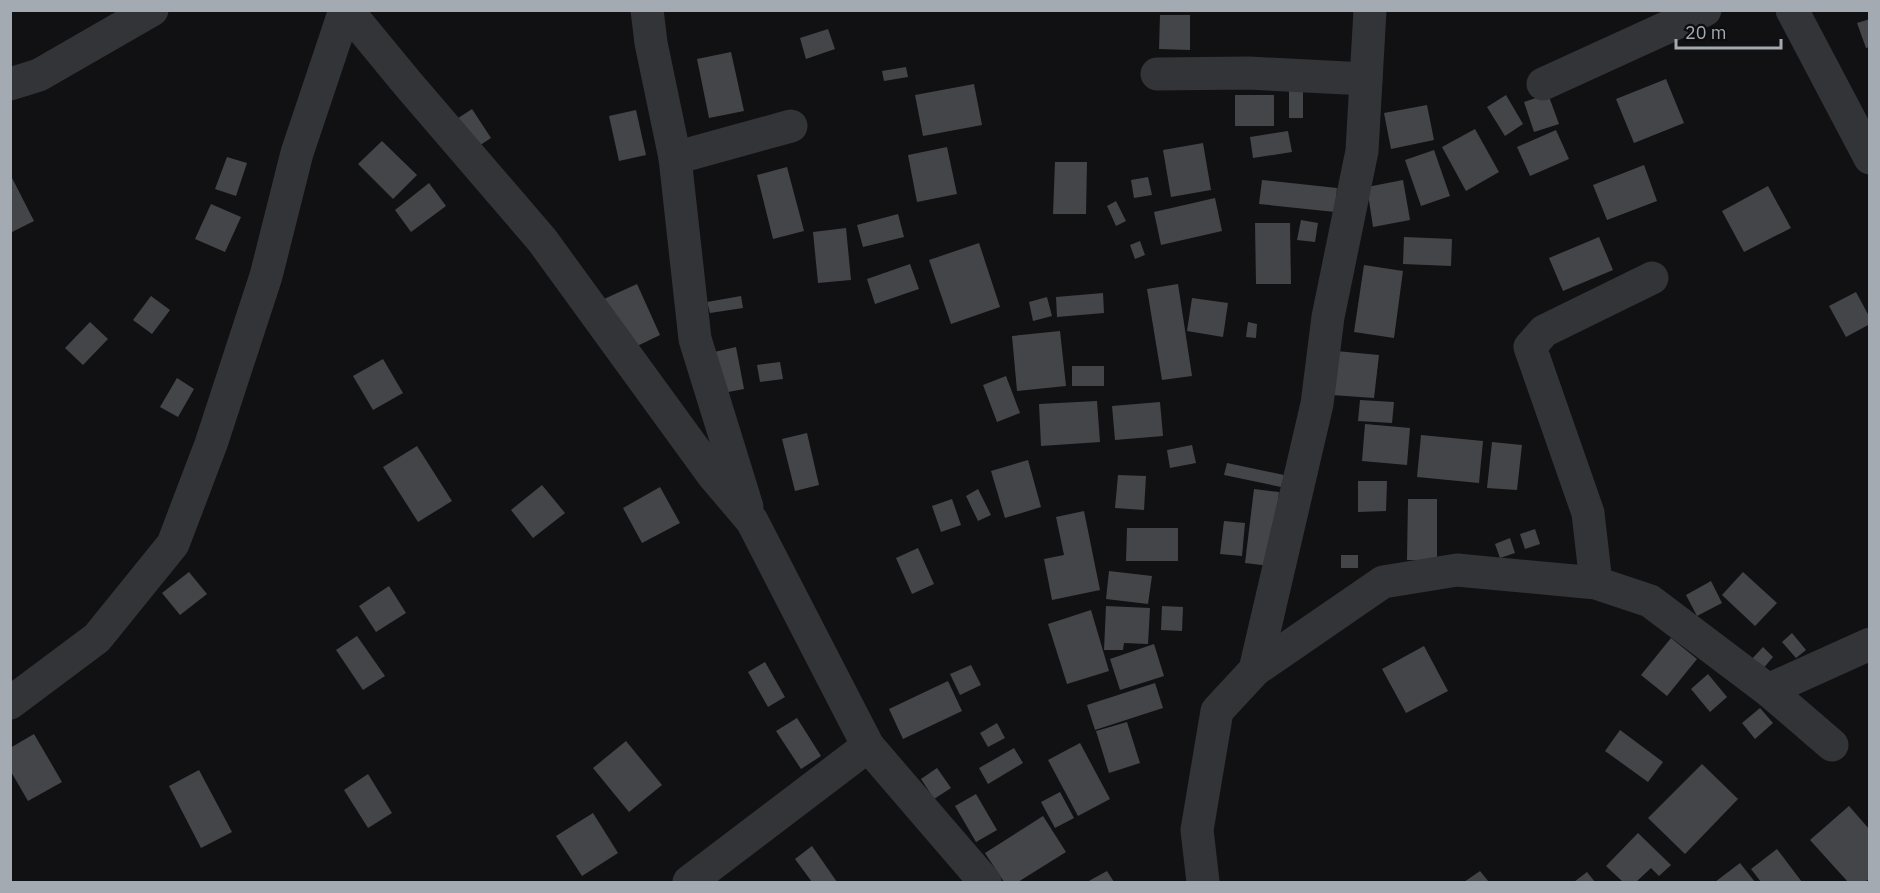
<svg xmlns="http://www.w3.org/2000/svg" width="1880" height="893" font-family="'IBM Plex Sans',sans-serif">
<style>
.building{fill:#434548}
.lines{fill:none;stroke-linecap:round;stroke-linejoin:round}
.street{stroke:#333437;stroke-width:33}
</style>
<rect width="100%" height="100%" fill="#111113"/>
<!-- building -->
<g class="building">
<polygon points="1160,15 1190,15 1190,50 1159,49"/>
<polygon points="1870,19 1870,47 1866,48 1857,23"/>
<polygon points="828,29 835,49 806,59 800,38"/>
<polygon points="731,52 744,111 709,118 697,59"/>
<polygon points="906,67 908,77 884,81 882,71"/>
<polygon points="1666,79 1684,123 1634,143 1616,99"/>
<polygon points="974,84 982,125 923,136 915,95"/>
<rect x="1289" y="89" width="14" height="29"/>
<polygon points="1548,94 1559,124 1534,132 1524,102"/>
<rect x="1235" y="95" width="39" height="31"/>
<polygon points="1506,95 1523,124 1505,136 1487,107"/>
<polygon points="1427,105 1434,140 1391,149 1384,113"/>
<polygon points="472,109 491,138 468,153 449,124"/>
<polygon points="636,110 646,155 619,161 609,116"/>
<polygon points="1475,129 1499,172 1466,191 1442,147"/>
<polygon points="1556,130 1569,159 1530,176 1517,147"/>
<polygon points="1288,131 1292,152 1253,158 1250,137"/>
<polygon points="382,141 417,175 393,199 358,164"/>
<polygon points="1203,143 1211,190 1171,197 1163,150"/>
<polygon points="947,147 957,194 917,202 908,155"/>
<polygon points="1434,150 1450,196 1421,206 1405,160"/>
<polygon points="227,157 247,163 236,196 215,189"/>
<polygon points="1055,162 1087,162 1086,214 1053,214"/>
<polygon points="1644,165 1657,201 1607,220 1593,185"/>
<polygon points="787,167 804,231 773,239 757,175"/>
<polygon points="10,174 34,221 10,233"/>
<polygon points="1148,177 1152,195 1134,198 1131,180"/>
<polygon points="1262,180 1337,188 1335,212 1259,204"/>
<polygon points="1403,180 1410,220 1373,227 1367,187"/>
<polygon points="429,183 446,206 411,232 395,210"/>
<polygon points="1768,186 1791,228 1744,252 1722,211"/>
<polygon points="1215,198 1222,231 1161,245 1154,212"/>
<polygon points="1116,201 1126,221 1116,226 1107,206"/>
<polygon points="211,204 241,217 225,252 195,239"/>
<polygon points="898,214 904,237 863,247 857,225"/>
<polygon points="1301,220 1318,223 1315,242 1297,240"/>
<polygon points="1255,223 1290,223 1291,284 1256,284"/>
<polygon points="846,228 851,280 818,283 813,232"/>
<polygon points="1404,237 1452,239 1451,266 1403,264"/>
<polygon points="1599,237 1613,270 1563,291 1549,258"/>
<polygon points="1140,241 1145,255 1135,259 1130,245"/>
<polygon points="979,243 1000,307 951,324 929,260"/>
<polygon points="910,264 919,289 875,304 867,279"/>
<polygon points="1364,265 1403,271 1394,338 1354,332"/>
<polygon points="637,284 660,335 629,350 604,299"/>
<polygon points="1178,284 1192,376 1162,380 1147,289"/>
<polygon points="1856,292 1870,318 1870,324 1846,337 1829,306"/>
<polygon points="1103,293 1104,313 1057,317 1056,297"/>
<polygon points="151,296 170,310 152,334 133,320"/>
<polygon points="741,296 743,308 710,313 707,302"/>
<polygon points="1047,297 1052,316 1033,321 1029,302"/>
<polygon points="1192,298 1228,303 1223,337 1187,331"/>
<polygon points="90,322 108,339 83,365 65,348"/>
<polygon points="1248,322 1257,324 1256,338 1246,337"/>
<polygon points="1060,331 1066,386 1017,391 1012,336"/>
<polygon points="736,347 744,389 723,393 714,352"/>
<polygon points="1336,351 1379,355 1374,398 1332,395"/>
<polygon points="383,359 403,393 373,410 353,376"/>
<polygon points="780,362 783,379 760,382 757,365"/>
<rect x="1072" y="366" width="32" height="20"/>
<polygon points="1006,376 1020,413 997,422 983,385"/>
<polygon points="177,378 194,389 178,417 160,407"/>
<polygon points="1360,400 1394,402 1392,423 1358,421"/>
<polygon points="1097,401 1100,442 1041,446 1039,404"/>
<polygon points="1160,402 1163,436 1115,440 1112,406"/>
<polygon points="1365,424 1410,428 1407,465 1362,461"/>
<polygon points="807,433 819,485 795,491 782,439"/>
<polygon points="1421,435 1483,441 1479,483 1417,477"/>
<polygon points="1492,442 1522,445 1517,490 1487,488"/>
<polygon points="1192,445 1196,463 1170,468 1167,450"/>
<polygon points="417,446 452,501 418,522 383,467"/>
<polygon points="1028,460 1041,507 1005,518 991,471"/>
<polygon points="1227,463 1284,475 1281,487 1224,475"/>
<polygon points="1118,475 1146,476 1144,510 1115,508"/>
<polygon points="1358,481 1387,481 1386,511 1358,512"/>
<polygon points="542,485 565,513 533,538 511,510"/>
<polygon points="660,487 680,523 642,543 623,508"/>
<polygon points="978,489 991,515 978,521 966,496"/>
<polygon points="1254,489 1279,492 1270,566 1245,563"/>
<polygon points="952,499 961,525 941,532 932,506"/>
<polygon points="1408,499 1437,499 1437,560 1407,560"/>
<polygon points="1084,511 1100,590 1052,600 1044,559 1064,555 1056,517"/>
<polygon points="1224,521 1245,523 1242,556 1220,554"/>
<polygon points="1127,528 1178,528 1178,561 1126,561"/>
<polygon points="1535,529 1540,544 1525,549 1520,534"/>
<polygon points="1510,538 1515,553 1500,558 1495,544"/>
<polygon points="918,548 934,584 912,594 896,558"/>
<rect x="1341" y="555" width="17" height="13"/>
<polygon points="1109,571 1152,576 1148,604 1106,599"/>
<polygon points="189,572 207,594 180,615 162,593"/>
<polygon points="1743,572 1777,603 1755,626 1722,595"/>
<polygon points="1711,581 1722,603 1697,616 1686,595"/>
<polygon points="389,586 406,613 376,632 359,606"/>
<polygon points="1106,606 1150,608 1148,644 1124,643 1123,650 1104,650"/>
<polygon points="1162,606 1183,607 1182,631 1161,630"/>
<polygon points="1091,610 1109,671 1067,684 1048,624"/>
<polygon points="1792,633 1806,650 1796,658 1782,642"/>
<polygon points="357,636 385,676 363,690 336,650"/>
<polygon points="1671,638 1697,659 1667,696 1641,675"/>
<polygon points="1154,644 1164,676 1120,690 1110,659"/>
<polygon points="1424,646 1448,691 1406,713 1382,669"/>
<polygon points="1763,647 1773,657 1761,671 1750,661"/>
<polygon points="765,662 785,697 768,707 748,672"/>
<polygon points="971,665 981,685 960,695 950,674"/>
<polygon points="1708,674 1727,697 1710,712 1691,689"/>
<polygon points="948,681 962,711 903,739 889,709"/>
<polygon points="1155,683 1163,708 1095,730 1087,705"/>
<polygon points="1760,708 1773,723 1755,739 1742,723"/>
<polygon points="797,718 821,756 801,769 776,731"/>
<polygon points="1127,722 1140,763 1109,773 1096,731"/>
<polygon points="997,723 1005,738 988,747 980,733"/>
<polygon points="1620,730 1663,762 1648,782 1605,751"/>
<polygon points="34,734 62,782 28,801 10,770 10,748"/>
<polygon points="626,741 662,785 629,812 593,768"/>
<polygon points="1080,743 1110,799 1078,816 1048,760"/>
<polygon points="1014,748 1023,763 988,784 979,768"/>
<polygon points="1702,764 1738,799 1685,854 1648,818"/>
<polygon points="937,768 951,788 934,799 921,779"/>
<polygon points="199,770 232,832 201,848 169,786"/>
<polygon points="368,774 392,813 368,828 344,790"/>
<polygon points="1060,792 1074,818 1055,828 1041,802"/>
<polygon points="976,794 997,830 976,842 955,806"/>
<polygon points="1849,806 1870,830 1870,878 1865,882 1848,882 1810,840"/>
<polygon points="593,813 618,853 582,876 556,836"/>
<polygon points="1043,816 1066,852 1018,882 1004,882 985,853"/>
<polygon points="1638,833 1671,865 1659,876 1651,868 1636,882 1623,882 1606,866"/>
<polygon points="812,846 837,882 812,882 795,859"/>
<polygon points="1777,849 1802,882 1761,882 1751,869"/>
<polygon points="1740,863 1755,882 1715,882"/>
<polygon points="1107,871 1114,882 1087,882"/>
<polygon points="1480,871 1489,882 1464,882"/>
<polygon points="1587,872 1595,882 1574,882"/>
</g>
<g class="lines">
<!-- street -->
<g class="street">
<polyline points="347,10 408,84 542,240 713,475 752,521 868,746 985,882"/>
<polyline points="647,10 651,43 675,158 695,339 747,507"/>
<polyline points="1792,10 1870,158"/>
<polyline points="1157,74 1248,73 1366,79"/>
<polyline points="10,84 39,75 152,10"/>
<polyline points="1543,84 1705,10"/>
<polyline points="675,158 791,126"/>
<polyline points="1596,583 1588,513 1530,347 1544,331 1652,278"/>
<polyline points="1255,670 1383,582 1457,570 1596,583 1650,601 1768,690 1832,745"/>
<polyline points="1768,690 1870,644"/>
<polyline points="10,703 97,638 173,544 211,444 266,276 297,153 345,10"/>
<polyline points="689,882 868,746"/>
<polyline points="1203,882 1197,830 1217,711 1255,670 1317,404 1328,317 1362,151 1370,10"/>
</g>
</g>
<!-- border -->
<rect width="1880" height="893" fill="none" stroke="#a4aab2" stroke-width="24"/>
<!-- scale -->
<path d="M1676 39v9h105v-9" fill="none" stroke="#a4aab2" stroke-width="3"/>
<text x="1685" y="39" font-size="18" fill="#a4aab2" stroke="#0c0d0e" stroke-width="4.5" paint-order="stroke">20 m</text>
</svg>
